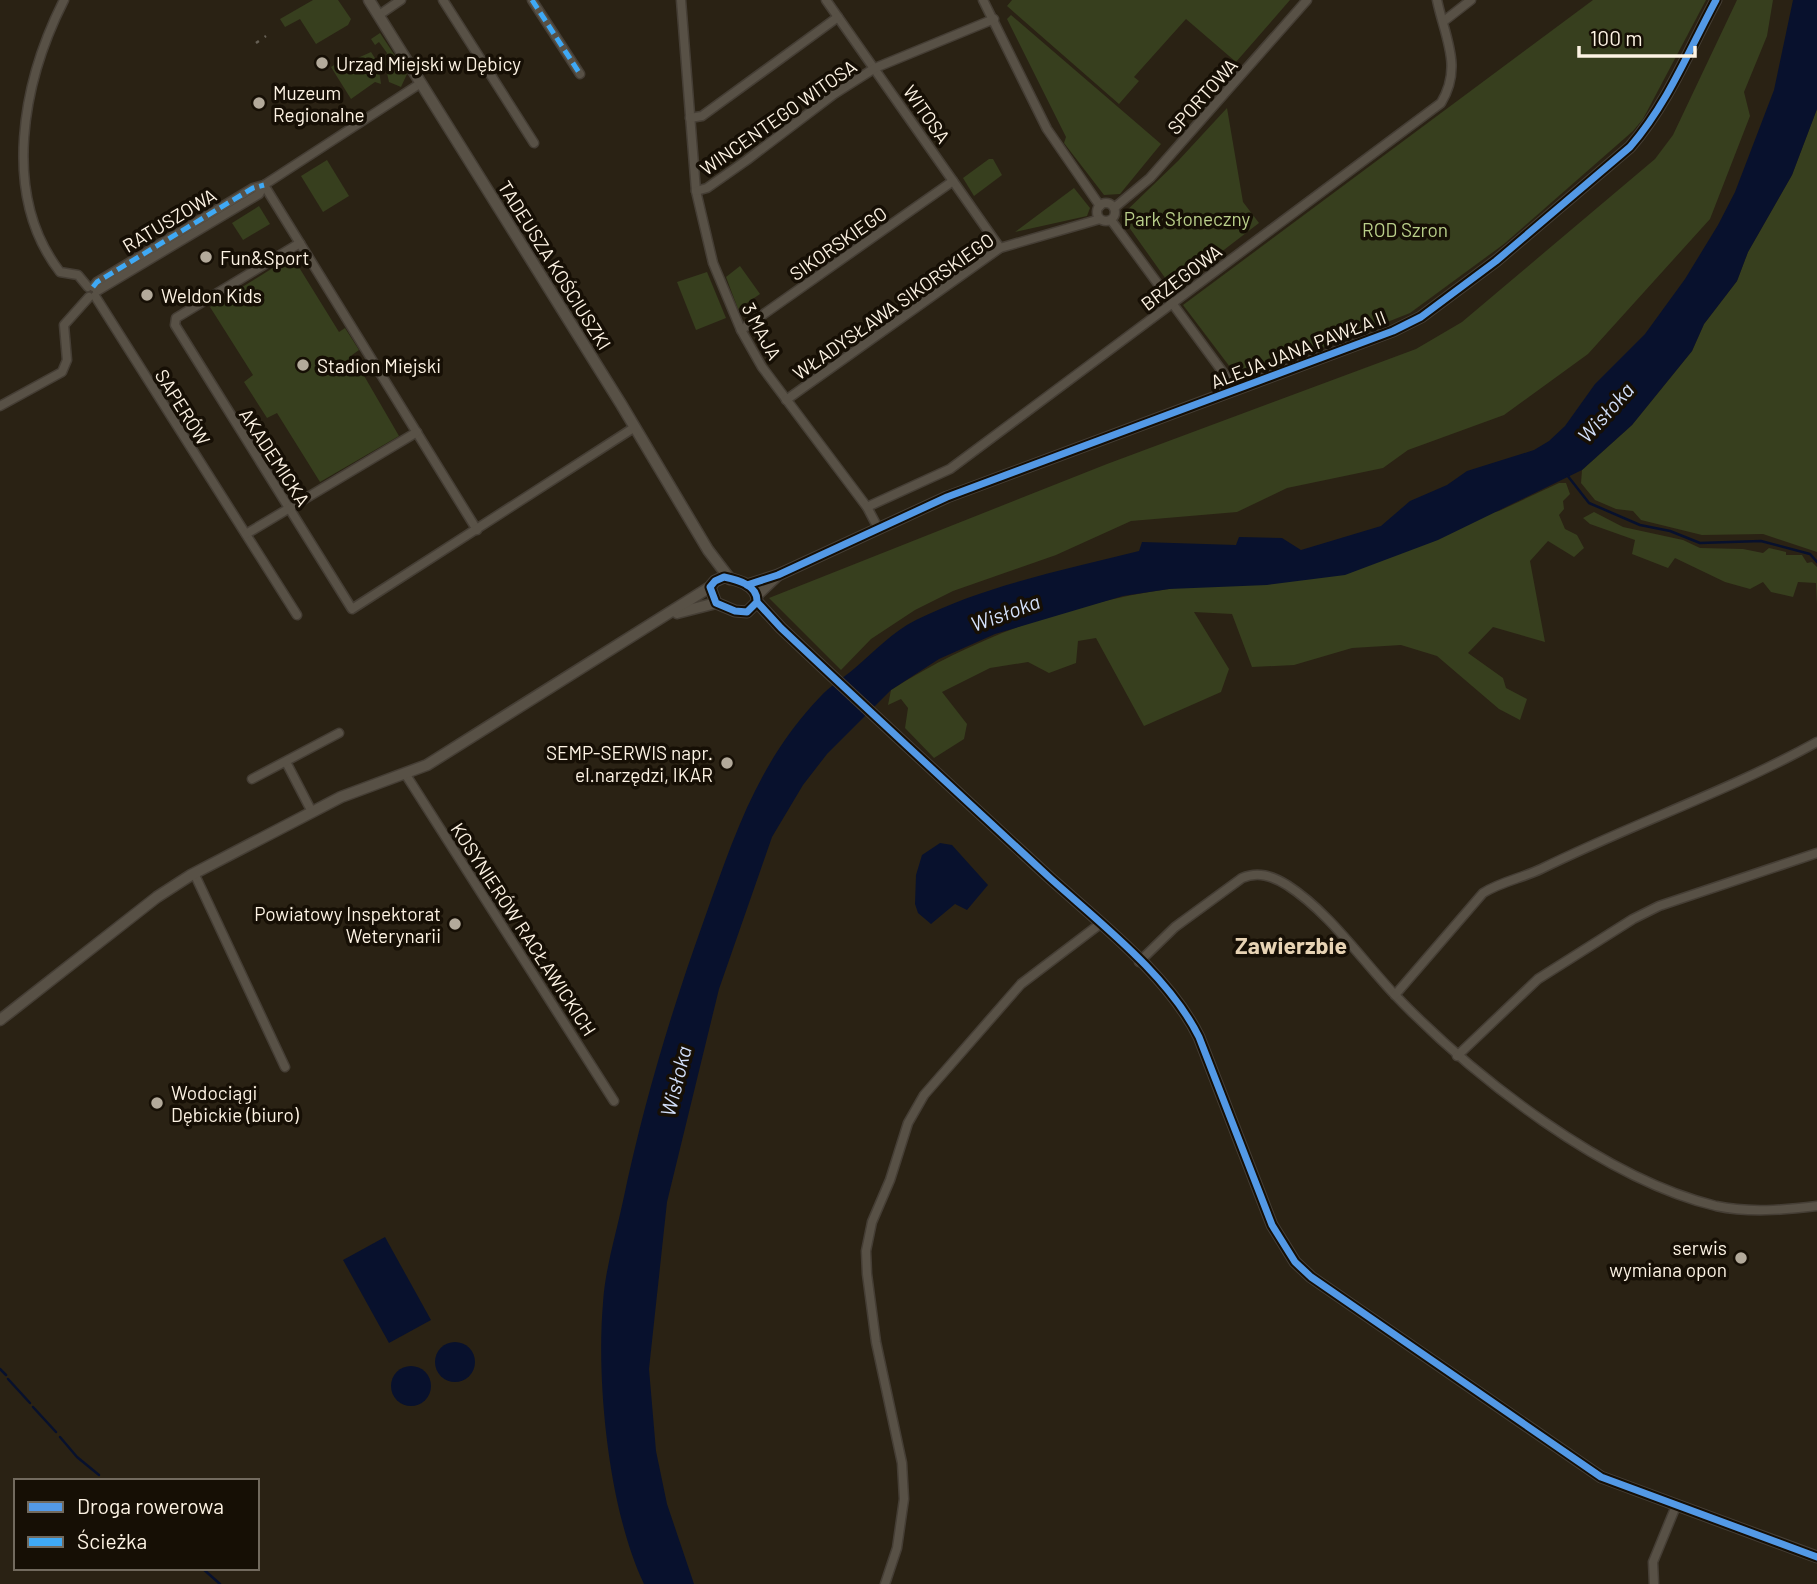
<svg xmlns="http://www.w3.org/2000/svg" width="1817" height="1584" font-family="Barlow,sans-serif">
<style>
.green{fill:#373f1e}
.water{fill:#08112d}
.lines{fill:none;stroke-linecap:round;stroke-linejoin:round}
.stream{stroke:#08112d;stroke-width:2.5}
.minor-casing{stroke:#453e35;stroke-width:11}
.tertiary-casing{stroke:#453e35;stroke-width:13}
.minor{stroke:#585146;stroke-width:8}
.tertiary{stroke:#585146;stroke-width:10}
.rail{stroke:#666055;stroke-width:2.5;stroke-dasharray:3.5 7;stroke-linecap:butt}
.quiet{stroke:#3fa9f5;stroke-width:5;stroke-dasharray:10 5;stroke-linecap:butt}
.cycleway-casing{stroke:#160f05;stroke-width:11}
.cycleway{stroke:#5399e6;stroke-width:7}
.poi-dot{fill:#b3aa9b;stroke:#160f05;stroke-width:2.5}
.labels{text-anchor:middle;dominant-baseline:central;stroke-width:7;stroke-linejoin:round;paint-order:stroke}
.poi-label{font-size:19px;fill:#fdf3e4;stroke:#160f05;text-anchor:start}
.street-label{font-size:19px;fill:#fdf3e4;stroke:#160f05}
.park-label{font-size:19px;fill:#b9cf8a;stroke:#160f05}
.water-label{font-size:21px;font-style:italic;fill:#d2dff9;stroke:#160f05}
.quarter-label{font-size:23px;font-weight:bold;fill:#e7d3b4;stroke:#160f05}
</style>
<rect width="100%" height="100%" fill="#2a2214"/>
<!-- green -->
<g class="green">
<polygon points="313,0 338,0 351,19 348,25 316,44 300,19 285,27 280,19"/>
<polygon points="1012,0 1290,0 1236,62 1186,19 1134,77 1139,81 1119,104 1007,6"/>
<polygon points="1593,0 1706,0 1643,119 1633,131 1504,244 1410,313 1252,376 1236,375 1183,305"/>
<polygon points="1737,0 1773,0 1767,36 1744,92 1750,116 1710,219 1588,354 1504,415 1408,450 1383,468 1287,488 1237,512 1131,521 1056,555 953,591 915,610 871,639 841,670 769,598 1107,464 1416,349 1462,322 1655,159 1673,135"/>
<polygon points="1011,15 1161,144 1120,194 1104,195 1064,143 1066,137 1007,19"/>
<polygon points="380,33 407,74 401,87 389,82 384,60 387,53 379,42 375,45 371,39"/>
<polygon points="371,52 378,63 381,84 375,82 351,99 331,67 346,58 349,62"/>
<polygon points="1227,108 1243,202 1259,223 1173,289 1121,216 1178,161"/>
<polygon points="1817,109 1817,552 1763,534 1702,535 1641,520 1633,511 1616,509 1595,500 1581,483 1582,470 1632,425 1692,351 1704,324 1737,281 1748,252 1792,175"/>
<polygon points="989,159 993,159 1002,175 974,196 963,178"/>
<polygon points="327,160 349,196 323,212 301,176"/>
<polygon points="1074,188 1090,208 1087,216 1015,232"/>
<polygon points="259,206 270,224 243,240 232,223"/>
<polygon points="292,256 339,332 345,328 359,350 352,355 399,436 320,482 277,413 267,418 244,382 253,375 210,307"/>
<polygon points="740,266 760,294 738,309 726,277"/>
<polygon points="707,272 726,318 696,330 677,282"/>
<path d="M1559,483H1566L1570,494L1563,501L1564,509L1559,515L1565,529L1577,535L1584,548L1574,557L1548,541L1530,561L1545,642L1493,627L1468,653L1503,678L1506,688L1527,699L1520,720L1499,709L1437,656L1401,645L1352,648L1294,665L1252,667L1232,614L1194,612L1229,669L1221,692L1144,726L1096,638L1078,641L1076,663L1049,673L1028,662L990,668L942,692L967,724L964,739L934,758L905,728L908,708L901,699L888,705L891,690C976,636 1070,603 1169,589L1499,511Z"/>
<polygon points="1594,512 1623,527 1683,540 1700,548 1743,549 1763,553 1769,548 1786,552 1786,555 1802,555 1807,563 1812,562 1817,567 1817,605 1816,583 1798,582 1793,597 1771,592 1763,582 1750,589 1725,582 1675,558 1668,568 1632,554 1635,540 1590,524 1583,518"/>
</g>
<!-- water -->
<g class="water">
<path d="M1793,0H1817V109L1792,175L1748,252L1737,281L1704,324L1692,351L1632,425L1582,470L1438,540L1345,575L1267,585L1169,589L1123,596L995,634L939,659L891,690L827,754L803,785L772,837L719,989L667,1202L649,1369L656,1451L667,1504L694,1584H644C609,1511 596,1383 603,1303C605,1269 616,1234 623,1201C643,1105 671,1012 704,920C734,837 757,763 820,697C830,686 843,678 855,668C875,651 892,632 916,620C986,585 1064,570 1139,551L1142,542L1236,545L1239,537L1282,538L1301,550L1381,526L1410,501L1447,485L1467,471L1534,450L1549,441L1565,426L1595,384L1645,334L1685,279L1718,225L1735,192L1774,90Z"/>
<polygon points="940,843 952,845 988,885 967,910 955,904 931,924 918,913 915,904 916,875 922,855"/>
<polygon points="385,1237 431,1320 389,1343 343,1260"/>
<circle cx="455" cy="1362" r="20"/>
<circle cx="411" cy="1386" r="20"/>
</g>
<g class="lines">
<!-- stream -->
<g class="stream">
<polyline points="1567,475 1589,503 1640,525 1670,531 1700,543 1761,541 1810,554 1817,562"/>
<polyline points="0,1369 6,1375"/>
<polyline points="8,1379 30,1403"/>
<polyline points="33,1407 56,1432"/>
<polyline points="60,1437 77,1457 99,1475"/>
<polyline points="104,1480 105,1481"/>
<polyline points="202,1568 220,1584"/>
</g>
<defs>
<g id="minor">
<path d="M64,0C23,81 0,194 60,272L78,275L88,287"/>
<polyline points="443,0 534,143"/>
<polyline points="532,0 580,74"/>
<polyline points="681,0 696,191 713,263 741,330 762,367 867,507 878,528"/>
<polyline points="826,0 1000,248"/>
<polyline points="983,0 1047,129 1100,206"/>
<polyline points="379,15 401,0"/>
<polyline points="1444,21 1471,0"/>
<polyline points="690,118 702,116 838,17"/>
<polyline points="264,185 477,530"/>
<polyline points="696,191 707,188 747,160 834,94 875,68 994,19"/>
<circle cx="1106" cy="212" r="9"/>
<polyline points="1114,208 1150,178 1307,0"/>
<polyline points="1111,220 1236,390"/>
<polyline points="300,243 176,318 175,325 352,609 635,427"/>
<polyline points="93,287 97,282 253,188 264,185 421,83"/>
<polyline points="97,291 259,194 264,185"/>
<polyline points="95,296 297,615"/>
<polyline points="741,330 953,181"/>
<polyline points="786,400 1000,248 1100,219"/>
<polyline points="0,406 62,372 67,360 64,325 89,297"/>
<path d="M867,507L950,469L1441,103C1463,67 1445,38 1437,0"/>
<polyline points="246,534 417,432"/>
<polyline points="286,762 312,812"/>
<polyline points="406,775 614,1101"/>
<polyline points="252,779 339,733"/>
<polyline points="194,873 285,1067"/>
<path d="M1139,962L1175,927L1242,878C1258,871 1272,876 1287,885C1329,912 1361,959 1395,995C1474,1077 1604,1179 1716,1206C1749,1213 1784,1210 1817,1206"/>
<path d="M1395,995L1483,893C1500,882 1522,878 1541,869C1632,824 1729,791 1817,742"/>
<polyline points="1457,1056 1538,979 1633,919 1659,906 1817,853"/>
<polyline points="885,1584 897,1548 904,1499 902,1463 876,1342 867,1274 866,1251 872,1222 890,1180 908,1123 924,1095 1021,984 1100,924"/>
<polyline points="1654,1584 1653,1562 1676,1506"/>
</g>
<g id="tertiary">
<polyline points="369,0 621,404 708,550 730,579"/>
<path d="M747,585L778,575L947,497L1393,331L1421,317L1496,261L1630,147C1668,103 1689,50 1716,0"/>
<polyline points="757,595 778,575"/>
<path d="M757,602L747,612L735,611L716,603L710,587L715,581L724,577C738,580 758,585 757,602L781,628C870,712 960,795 1050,878C1100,923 1169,976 1199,1037L1272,1225L1295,1262L1311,1277L1601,1477L1817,1557"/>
<polyline points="677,613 716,603"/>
<polyline points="0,1020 157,897 191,875 341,797 427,765 710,587"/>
</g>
</defs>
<!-- minor casing -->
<use href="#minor" class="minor-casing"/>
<!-- tertiary casing -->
<use href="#tertiary" class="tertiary-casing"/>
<!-- minor -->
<use href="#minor" class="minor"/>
<!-- tertiary -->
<use href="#tertiary" class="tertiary"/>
<!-- rail -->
<polyline class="rail" points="256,43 266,36"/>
<!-- quiet -->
<g class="quiet">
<polyline points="532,0 580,74"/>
<polyline points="93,287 97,282 253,188 264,185"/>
</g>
<defs>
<g id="cycleway">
<path d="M747,585L778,575L947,497L1393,331L1421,317L1496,261L1630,147C1668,103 1689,50 1716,0"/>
<path d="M757,602L747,612L735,611L716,603L710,587L715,581L724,577C738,580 758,585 757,602L781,628C870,712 960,795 1050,878C1100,923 1169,976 1199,1037L1272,1225L1295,1262L1311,1277L1601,1477L1817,1557"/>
</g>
</defs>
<!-- cycleway casing -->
<use href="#cycleway" class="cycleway-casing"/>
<!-- cycleway -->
<use href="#cycleway" class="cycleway"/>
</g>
<!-- markers -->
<g class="poi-dot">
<circle cx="322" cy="63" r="7"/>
<circle cx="259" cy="103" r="7"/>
<circle cx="206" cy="257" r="7"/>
<circle cx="147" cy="295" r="7"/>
<circle cx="303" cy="365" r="7"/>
<circle cx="727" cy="763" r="7"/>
<circle cx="455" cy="924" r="7"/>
<circle cx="157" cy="1103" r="7"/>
<circle cx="1741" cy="1258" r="7"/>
</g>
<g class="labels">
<!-- poi labels -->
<g class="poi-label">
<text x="336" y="63">Urząd Miejski w Dębicy</text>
<text x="273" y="92">Muzeum<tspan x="273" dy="22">Regionalne</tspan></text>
<text x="220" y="257">Fun&amp;Sport</text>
<text x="161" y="295">Weldon Kids</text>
<text x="317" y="365">Stadion Miejski</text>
<text x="713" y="752" text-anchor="end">SEMP-SERWIS napr.<tspan x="713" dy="22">el.narzędzi, IKAR</tspan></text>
<text x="441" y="913" text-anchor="end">Powiatowy Inspektorat<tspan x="441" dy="22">Weterynarii</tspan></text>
<text x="171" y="1092">Wodociągi<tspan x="171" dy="22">Dębickie (biuro)</tspan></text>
<text x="1727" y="1247" text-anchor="end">serwis<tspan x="1727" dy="22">wymiana opon</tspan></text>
</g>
<!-- street labels -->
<g class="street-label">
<text transform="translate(1202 96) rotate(-48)">SPORTOWA</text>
<text transform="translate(927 114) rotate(55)">WITOSA</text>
<text transform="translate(778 117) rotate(-35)">WINCENTEGO WITOSA</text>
<text transform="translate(169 220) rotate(-31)">RATUSZOWA</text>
<text transform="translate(838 243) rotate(-35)">SIKORSKIEGO</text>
<text transform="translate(555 265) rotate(58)">TADEUSZA KOŚCIUSZKI</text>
<text transform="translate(1181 277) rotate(-37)">BRZEGOWA</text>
<text transform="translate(893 306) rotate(-35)">WŁADYSŁAWA SIKORSKIEGO</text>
<text transform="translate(762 331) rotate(62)">3 MAJA</text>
<text transform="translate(1298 349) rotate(-21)">ALEJA JANA PAWŁA II</text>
<text transform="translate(183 407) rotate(58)">SAPERÓW</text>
<text transform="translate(275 457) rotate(57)">AKADEMICKA</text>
<text transform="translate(524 929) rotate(57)">KOSYNIERÓW RACŁAWICKICH</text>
</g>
<!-- park labels -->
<g class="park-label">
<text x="1187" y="218">Park Słoneczny</text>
<text x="1405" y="229">ROD Szron</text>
</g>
<!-- water labels -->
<g class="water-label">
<text transform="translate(1605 412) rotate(-48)">Wisłoka</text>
<text transform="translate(1005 612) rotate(-20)">Wisłoka</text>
<text transform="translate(675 1081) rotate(-76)">Wisłoka</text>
</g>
<!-- quarter labels -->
<g class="quarter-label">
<text x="1291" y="945">Zawierzbie</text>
</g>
</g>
<!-- legend -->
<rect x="14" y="1479" width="245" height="91" fill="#160f05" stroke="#726a5e" stroke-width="2"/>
<rect x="28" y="1502" width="35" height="10" fill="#5399e6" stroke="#726a5e" stroke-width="2"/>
<text x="77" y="1514" font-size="21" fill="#fdf3e4">Droga rowerowa</text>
<rect x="28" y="1537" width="35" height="10" fill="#3fa9f5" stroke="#726a5e" stroke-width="2"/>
<text x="77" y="1549" font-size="21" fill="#fdf3e4">Ścieżka</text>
<!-- scale -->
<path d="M1579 46v10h116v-10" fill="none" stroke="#fdf3e4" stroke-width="3.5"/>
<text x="1590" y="46" font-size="21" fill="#fdf3e4" stroke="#160f05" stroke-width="5" paint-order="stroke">100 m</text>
</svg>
